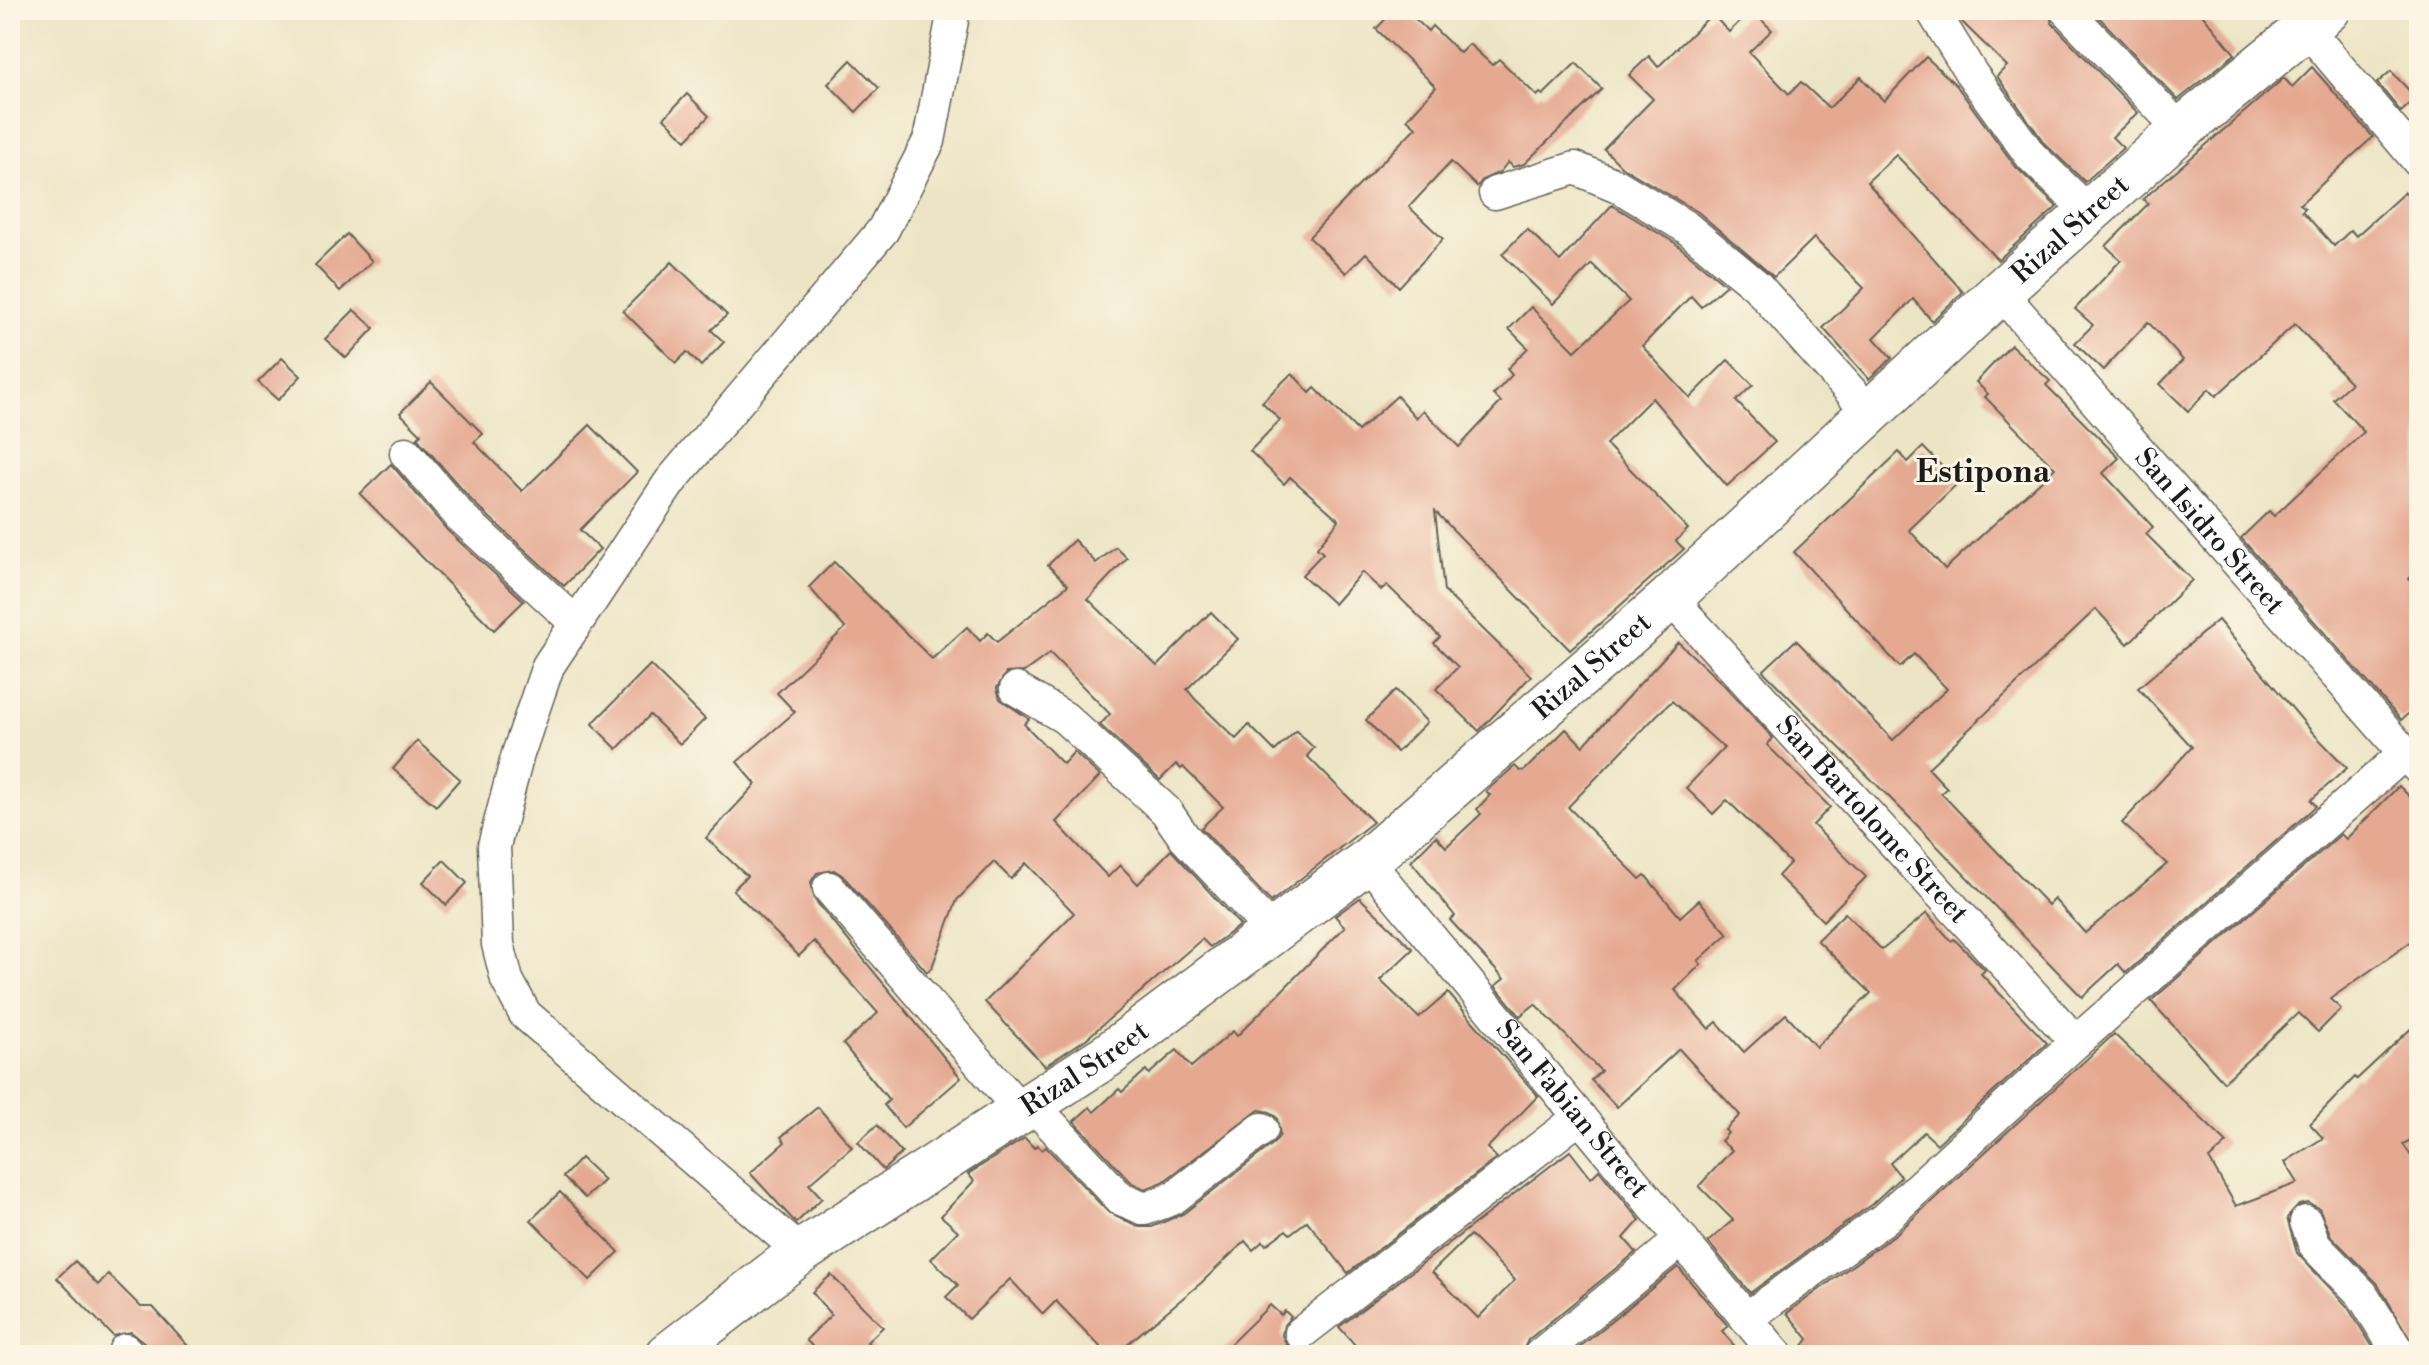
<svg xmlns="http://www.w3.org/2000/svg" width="2429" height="1365" font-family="'Libre Bodoni',serif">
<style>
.building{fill:#e5a992;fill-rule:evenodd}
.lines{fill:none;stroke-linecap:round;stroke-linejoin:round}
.minor-casing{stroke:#656257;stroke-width:35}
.secondary-casing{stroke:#656257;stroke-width:47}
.minor{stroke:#fff;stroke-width:32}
.secondary{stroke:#fff;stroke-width:44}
.labels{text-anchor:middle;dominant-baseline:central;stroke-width:6;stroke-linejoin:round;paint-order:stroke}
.street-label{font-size:28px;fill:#1c1c1c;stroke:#fcf5e5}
.quarter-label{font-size:32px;font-weight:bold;fill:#1c1c1c;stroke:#fcf5e5}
</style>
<rect width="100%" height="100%" fill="#fcf5e5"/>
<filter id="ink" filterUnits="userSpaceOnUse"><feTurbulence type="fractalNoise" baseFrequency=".0125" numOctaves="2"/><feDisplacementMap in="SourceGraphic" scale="16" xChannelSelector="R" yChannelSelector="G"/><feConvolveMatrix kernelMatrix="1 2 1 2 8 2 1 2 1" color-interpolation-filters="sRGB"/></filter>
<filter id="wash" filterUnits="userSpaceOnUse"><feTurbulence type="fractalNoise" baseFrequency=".006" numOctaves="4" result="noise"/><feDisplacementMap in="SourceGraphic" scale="32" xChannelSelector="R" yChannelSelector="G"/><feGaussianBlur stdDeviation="1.8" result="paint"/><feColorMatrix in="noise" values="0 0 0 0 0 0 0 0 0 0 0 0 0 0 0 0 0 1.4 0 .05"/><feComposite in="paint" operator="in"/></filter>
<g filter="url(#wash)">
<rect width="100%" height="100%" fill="#ece5c5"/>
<g id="blocks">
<!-- building -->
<g class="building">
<polygon points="1394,10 1406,10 1428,31 1432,26 1460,53 1469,44 1492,65 1499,59 1537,96 1540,93 1543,95 1576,63 1602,89 1524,164 1513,167 1508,162 1500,172 1482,180 1477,187 1451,162 1409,207 1443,239 1399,287 1366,253 1346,273 1309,237 1416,127 1407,119 1436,87 1376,29"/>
<polygon points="1751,10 1772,30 1749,52 1789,94 1801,82 1829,108 1861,77 1884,101 1926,57 1956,85 2016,167 2057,207 1998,260 1896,155 1867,182 1963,292 1932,321 1913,299 1874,338 1892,358 1869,379 1823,328 1864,288 1814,238 1774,277 1698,212 1622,167 1604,149 1653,99 1629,75 1649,56 1658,67 1712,14 1729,32"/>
<polygon points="1954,10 2048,10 2052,23 2138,113 2112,137 2123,148 2085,182 2045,144 1997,76 2007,66 1963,23"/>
<polygon points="2092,10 2199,10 2235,54 2178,100"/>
<polygon points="851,60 879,88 856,112 828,84"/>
<polygon points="2312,67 2373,137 2300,204 2305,208 2302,211 2334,246 2351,230 2356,236 2405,192 2419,208 2419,569 2409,579 2419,588 2419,704 2401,720 2241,538 2269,511 2274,516 2364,432 2333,399 2351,383 2295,324 2216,396 2209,389 2188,411 2160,384 2183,360 2148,322 2103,370 2075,343 2093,325 2075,309 2121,260 2106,246 2148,204 2143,199 2284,78 2292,87"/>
<polygon points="2391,71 2416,98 2401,112 2377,83"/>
<polygon points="687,94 709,116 686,140 664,118"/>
<polygon points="1612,205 1675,243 1726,285 1701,307 1691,296 1642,346 1690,398 1728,360 1753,385 1736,401 1775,442 1727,486 1652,398 1606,444 1688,529 1676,541 1684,549 1570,650 1435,511 1444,591 1531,676 1479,731 1436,689 1458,667 1434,643 1440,637 1387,585 1381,590 1362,572 1334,604 1302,575 1323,553 1317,548 1339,520 1290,477 1284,484 1250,451 1280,420 1262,402 1292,373 1310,393 1315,388 1358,431 1397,396 1416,418 1423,410 1459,447 1501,402 1493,395 1512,375 1507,369 1528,348 1509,329 1531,307 1575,351 1629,301 1592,264 1553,304 1502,254 1527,229 1560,261"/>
<polygon points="347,234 372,261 340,291 315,265"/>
<polygon points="672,262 727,315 711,330 724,342 701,366 687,352 676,363 623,311"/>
<polygon points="354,310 374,328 346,358 325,339"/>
<polygon points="2011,345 2050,381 2046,385 2119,458 2103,473 2153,527 2146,534 2192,580 2128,644 2096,609 1928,768 1947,788 1941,793 2048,905 2054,899 2085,933 2167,864 2122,823 2192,747 2138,688 2218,620 2313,733 2347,768 2311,800 2316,806 2126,973 2118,964 2082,997 1912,820 1763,671 1796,640 1893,740 1947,689 1914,654 1900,667 1794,552 1899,452 1908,462 1923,447 1958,483 1909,530 1945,569 2055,468 1985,397 1988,394 1976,382"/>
<polygon points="282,358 301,376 278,400 258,382"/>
<polygon points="431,382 483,434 474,442 522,491 590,425 637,472 580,530 600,549 564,586 474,503 417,438 421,434 400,413"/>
<polygon points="391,464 447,530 524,601 494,630 360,494"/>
<polygon points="1074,540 1096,563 1116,547 1127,558 1088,599 1157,666 1211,612 1238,639 1187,689 1195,699 1236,739 1249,725 1275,751 1296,731 1314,748 1307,756 1373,822 1271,902 1201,828 1223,807 1183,767 1181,769 1176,764 1160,780 1100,725 1110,714 1050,653 1024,672 1006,673 997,688 1000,699 1029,719 1024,724 1063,764 1074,752 1100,776 1056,822 1108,877 1120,865 1138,884 1171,850 1240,925 1210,947 1202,939 1086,1039 1045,1066 985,1002 1074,913 1026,863 1011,879 994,862 957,900 932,967 927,972 843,876 834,870 817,873 811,882 815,900 961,1078 903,1128 884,1105 889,1100 843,1044 878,1013 814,941 799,956 733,890 747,876 706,838 756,784 737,762 795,712 777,693 845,628 809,587 834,562 932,659 967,627 980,641 988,633 997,642 1068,585 1048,565"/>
<polygon points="1678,642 1724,685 1773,738 1767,745 1830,807 1813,825 1866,877 1823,921 1778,876 1790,863 1727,800 1713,814 1686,788 1724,748 1672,701 1657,715 1568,807 1640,879 1645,875 1680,917 1699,900 1728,934 1698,961 1701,964 1675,990 1709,1029 1717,1022 1744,1052 1786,1014 1816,1047 1871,993 1817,940 1845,913 1882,950 1927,913 1951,941 1954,939 1985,970 1981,974 2047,1043 1937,1144 1924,1132 1890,1163 1901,1177 1872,1204 1750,1293 1708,1242 1733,1220 1699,1186 1732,1150 1721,1141 1728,1133 1725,1130 1740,1115 1679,1049 1617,1107 1591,1080 1601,1071 1535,1004 1520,1016 1495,986 1504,979 1450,920 1455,916 1411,861 1436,836 1446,847 1481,814 1477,809 1490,795 1486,791 1515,766 1520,771 1525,770 1566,729 1583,746"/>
<polygon points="650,665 705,719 680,744 650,715 617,749 592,724"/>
<polygon points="1396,690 1427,722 1397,752 1366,720"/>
<polygon points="417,741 460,779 436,806 393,769"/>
<polygon points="2399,786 2419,806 2419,936 2330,999 2341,1009 2318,1032 2298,1013 2224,1082 2151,1001 2341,834 2346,839"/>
<polygon points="444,860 467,883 446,905 423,882"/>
<polygon points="1360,898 1413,949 1380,980 1419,1018 1448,993 1538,1096 1487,1148 1497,1158 1348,1273 1307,1221 1290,1234 1286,1230 1266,1245 1263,1241 1253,1250 1245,1241 1201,1283 1114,1355 1108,1355 1056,1301 1043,1314 1010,1279 969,1319 946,1297 958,1285 931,1259 958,1231 941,1216 974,1181 968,1174 1025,1138 1034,1148 1037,1145 1042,1150 1046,1147 1108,1212 1139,1227 1152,1227 1183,1214 1274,1143 1280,1135 1277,1118 1270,1112 1259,1110 1163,1182 1145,1189 1132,1183 1074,1121 1090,1107 1094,1112 1119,1089 1122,1092 1146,1070 1149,1074 1177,1050 1191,1067 1233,1031 1237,1036 1345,927 1335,916"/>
<polygon points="2419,1021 2419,1136 2403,1144 2419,1168 2419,1355 2378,1284 2331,1236 2319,1208 2308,1203 2299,1205 2287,1218 2297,1253 2347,1306 2378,1355 1796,1355 1808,1339 1787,1313 1897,1233 2114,1034 2227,1143 2209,1159 2236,1206 2298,1183 2285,1162 2323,1138 2310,1124 2355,1077 2357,1079"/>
<polygon points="818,1107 852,1147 809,1184 822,1198 796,1223 750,1173 785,1142 781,1137"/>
<polygon points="877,1125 902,1153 883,1170 858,1142"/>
<path d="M1570,1151L1591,1178L1599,1170L1640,1220L1624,1238L1636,1252L1528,1340L1521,1355H1364L1339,1327ZM1470,1235L1515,1280L1478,1318L1432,1272Z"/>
<polygon points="581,1158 604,1180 585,1198 563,1177"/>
<polygon points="560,1192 619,1252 590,1280 531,1220"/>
<polygon points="75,1261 98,1285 108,1274 141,1307 153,1307 196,1355 148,1355 144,1342 131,1332 113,1336 57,1278"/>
<polygon points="1678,1267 1728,1326 1722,1331 1742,1355 1570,1355"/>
<polygon points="831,1275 883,1327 867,1342 880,1355 821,1355 806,1340 831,1315 812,1292"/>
<polygon points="1270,1305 1281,1315 1285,1311 1291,1317 1284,1325 1282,1335 1287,1345 1295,1351 1291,1355 1219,1355"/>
</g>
</g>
</g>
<g filter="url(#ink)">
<use href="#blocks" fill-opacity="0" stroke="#656257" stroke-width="2"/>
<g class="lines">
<defs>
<g id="minor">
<polyline points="1932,10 1971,73 2031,156 2089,212"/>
<polyline points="2066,10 2181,130"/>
<polyline points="2306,28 2419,162"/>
<polyline points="1495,193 1575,168 1618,186 1686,227 1757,286 1870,413"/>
<path id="s1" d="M2000,292L2417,767"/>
<polyline points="406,453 460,516 576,623"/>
<path id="s2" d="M1670,598L2076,1042"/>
<polyline points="1016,689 1065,718 1166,811 1184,837 1273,932"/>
<path id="s3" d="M1367,861L1777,1355"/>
<polyline points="829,888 1021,1111"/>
<polyline points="1032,1104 1121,1199 1145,1209 1172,1199 1262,1129"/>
<polyline points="2306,1222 2315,1246 2362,1294 2400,1355"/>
<polyline points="801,1252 525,1014 507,980 498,944 494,846 518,754 548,666 670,482 883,230 929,141 954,10"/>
<polyline points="1747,1318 1884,1219 2076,1042 2405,753"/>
<polyline points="1301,1333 1580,1117"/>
<polyline points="125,1350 130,1355"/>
<polyline points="1540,1355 1682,1239"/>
</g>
<g id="secondary">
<path id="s4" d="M668,1355L801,1252L1108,1055L1367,861L1670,598L2000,292L2181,130L2328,10"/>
</g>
</defs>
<!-- minor casing -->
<use href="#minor" class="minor-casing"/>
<!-- secondary casing -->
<use href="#secondary" class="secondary-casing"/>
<!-- minor -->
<use href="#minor" class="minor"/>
<!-- secondary -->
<use href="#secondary" class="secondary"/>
</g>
</g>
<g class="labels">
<!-- street labels -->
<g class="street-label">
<text stroke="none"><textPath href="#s4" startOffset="1802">Rizal Street</textPath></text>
<text stroke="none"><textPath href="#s1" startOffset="318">San Isidro Street</textPath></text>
<text stroke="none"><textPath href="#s4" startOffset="1154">Rizal Street</textPath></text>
<text stroke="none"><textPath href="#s2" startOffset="300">San Bartolome Street</textPath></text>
<text stroke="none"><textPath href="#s4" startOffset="506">Rizal Street</textPath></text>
<text stroke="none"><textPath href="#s3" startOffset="322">San Fabian Street</textPath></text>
</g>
<!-- quarter labels -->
<g class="quarter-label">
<text x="1983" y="472">Estipona</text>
</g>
</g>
<!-- margin -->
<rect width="2429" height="1365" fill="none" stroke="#fcf5e5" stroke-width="40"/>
</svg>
